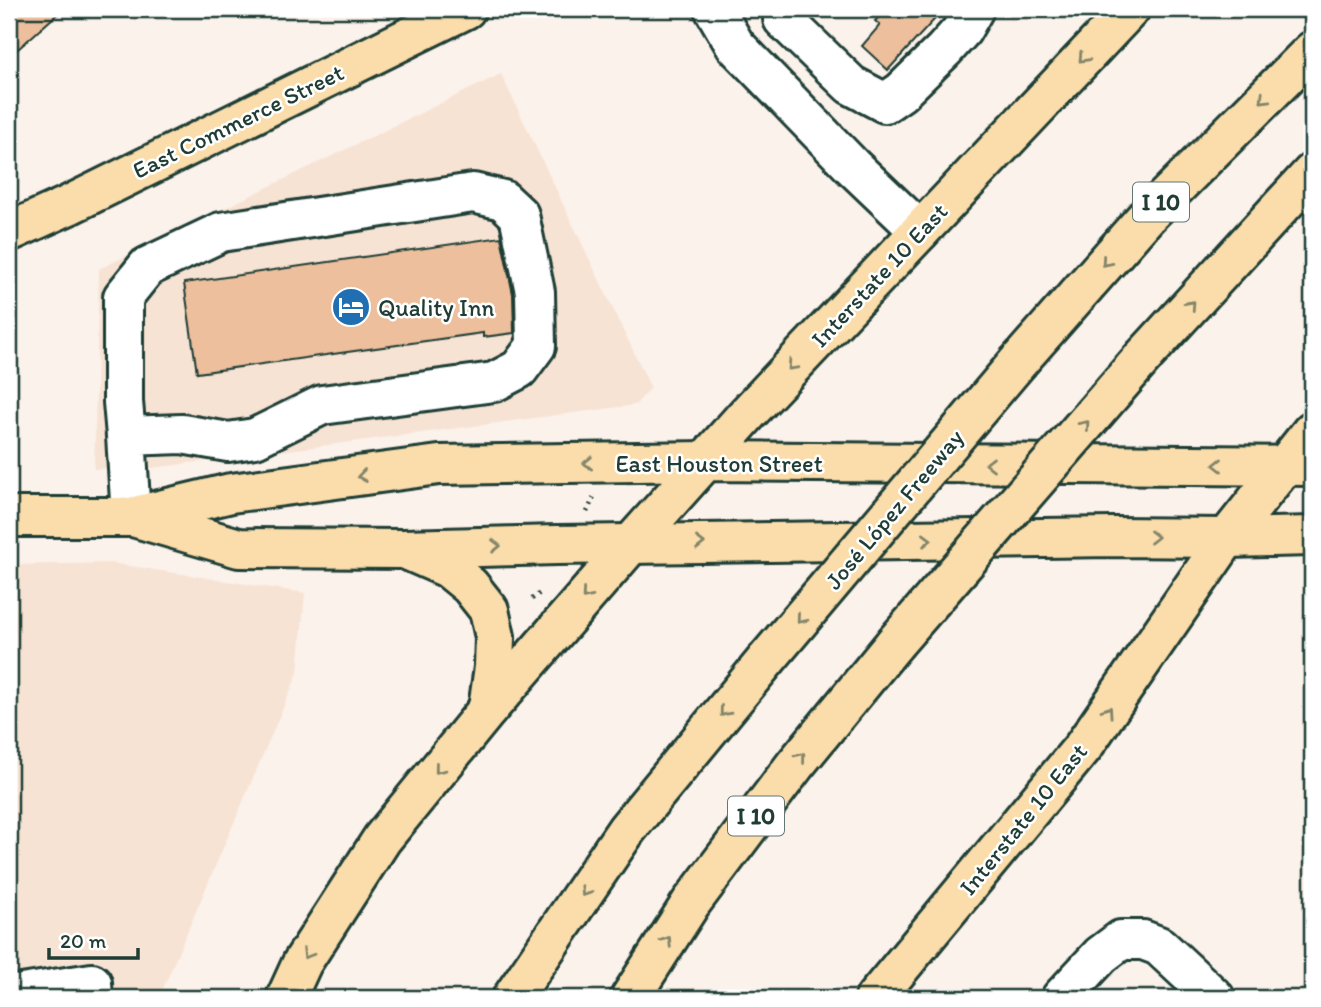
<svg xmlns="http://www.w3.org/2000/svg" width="1321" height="1007" font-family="Itim,sans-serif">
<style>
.built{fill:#f7e3d4}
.building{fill:#edbf9d;stroke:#1f3d34;stroke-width:2}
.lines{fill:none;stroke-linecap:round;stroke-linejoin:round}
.minor-casing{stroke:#1f3d34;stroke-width:44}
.major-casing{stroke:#1f3d34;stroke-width:44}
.highway-casing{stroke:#1f3d34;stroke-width:44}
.path{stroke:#1f3d34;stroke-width:4.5;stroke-dasharray:2 5;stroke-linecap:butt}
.minor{stroke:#fff;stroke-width:38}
.major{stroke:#fbddab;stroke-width:38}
.highway{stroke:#fbddab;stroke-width:38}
.highway-bridge-casing{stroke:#1f3d34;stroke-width:44;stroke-linecap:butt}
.highway-bridge{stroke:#fbddab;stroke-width:38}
.oneway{stroke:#82856a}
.labels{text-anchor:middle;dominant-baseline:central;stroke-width:5;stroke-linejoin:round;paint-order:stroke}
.shield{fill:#fff;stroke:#627771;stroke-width:2}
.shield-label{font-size:23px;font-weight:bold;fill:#1f3d34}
.street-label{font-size:24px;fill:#1f3d34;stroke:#fff}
.poi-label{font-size:24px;fill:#1f3d34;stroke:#fff;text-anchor:start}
</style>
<rect width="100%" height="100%" fill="#fbf2eb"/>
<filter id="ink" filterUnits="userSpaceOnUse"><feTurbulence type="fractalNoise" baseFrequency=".0143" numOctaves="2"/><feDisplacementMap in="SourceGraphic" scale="14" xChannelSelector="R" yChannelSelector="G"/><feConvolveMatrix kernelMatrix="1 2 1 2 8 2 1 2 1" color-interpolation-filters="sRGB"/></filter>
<g filter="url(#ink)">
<!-- built -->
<g class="built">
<polygon points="501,74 651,388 635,405 152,468 94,469 99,269"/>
<polygon points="111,563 305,593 298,673 159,998 9,998 9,565"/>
</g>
<!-- building -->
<g class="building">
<polygon points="9,9 63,9 9,57"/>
<polygon points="886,9 944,9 888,70 862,46 880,25 875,21"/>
<polygon points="501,237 513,294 514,333 483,337 483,333 197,373 184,283"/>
</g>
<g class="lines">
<defs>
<g id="minor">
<polyline points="714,9 735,45 853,167 920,231"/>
<polyline points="783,19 851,85 885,103 901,92 944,50 962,30 974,9"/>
<polyline points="126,436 123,402 123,297 147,267 221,232 473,193 503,200 519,215 535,292 536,346 519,369 494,382 322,405 255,438 228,442 182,434 126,436 131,517"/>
<polyline points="9,996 92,983 93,998"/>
<polyline points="1061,998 1101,955 1121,940 1143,940 1159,946 1215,998"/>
</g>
<g id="major">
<polyline points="9,232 69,205 466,9"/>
<polyline points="9,517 131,517 231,493 439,465 706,461 1312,466"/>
<polyline points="133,517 239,548 403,549 557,545 1113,537 1227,538 1312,536"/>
<polyline points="631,544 749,412 1130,9"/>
<polyline points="409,551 448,568 470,586 489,610 495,637 494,667 488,709"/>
<polyline points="875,998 1083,747 1227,538 1312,431"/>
</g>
<g id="highway">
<polyline points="1145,355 1312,173"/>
<polyline points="1019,361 1147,216 1312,51"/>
<polyline points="286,998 302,963 382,839 488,709 631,544"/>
<polyline points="512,998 627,829 767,659"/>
<polyline points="630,998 691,903 795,765 895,643"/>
</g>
</defs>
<!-- minor casing -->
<use href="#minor" class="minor-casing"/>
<!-- major casing -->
<use href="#major" class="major-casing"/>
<!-- highway casing -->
<use href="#highway" class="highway-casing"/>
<!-- path -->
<g class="path">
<polyline points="587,512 594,497"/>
<polyline points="532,599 540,593"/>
</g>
<!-- minor -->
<use href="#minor" class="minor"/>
<!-- major -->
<use href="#major" class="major"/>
<!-- highway -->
<use href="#highway" class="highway"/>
<defs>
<g id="highway-bridge">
<polyline points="895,643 1145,355"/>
<polyline points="767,659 1019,361"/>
</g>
</defs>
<!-- highway-bridge casing -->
<use href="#highway-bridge" class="highway-bridge-casing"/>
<!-- highway-bridge -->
<use href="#highway-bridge" class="highway-bridge"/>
</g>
<!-- one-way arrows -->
<defs><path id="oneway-chevron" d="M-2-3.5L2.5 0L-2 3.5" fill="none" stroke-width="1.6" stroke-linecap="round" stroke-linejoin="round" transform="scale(1.75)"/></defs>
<g class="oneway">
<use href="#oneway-chevron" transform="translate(1083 58) rotate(133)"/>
<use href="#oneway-chevron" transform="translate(1264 99) rotate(135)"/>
<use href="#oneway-chevron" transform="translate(1106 262) rotate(131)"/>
<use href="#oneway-chevron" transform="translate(1191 305) rotate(-48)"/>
<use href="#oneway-chevron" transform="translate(792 366) rotate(133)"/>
<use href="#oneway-chevron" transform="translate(1085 425) rotate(-49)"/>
<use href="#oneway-chevron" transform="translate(588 463) rotate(179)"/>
<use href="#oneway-chevron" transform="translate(990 464) rotate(-180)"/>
<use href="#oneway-chevron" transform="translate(1218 465) rotate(-180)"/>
<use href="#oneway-chevron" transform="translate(362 476) rotate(172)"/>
<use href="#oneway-chevron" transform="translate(1154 537)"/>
<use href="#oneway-chevron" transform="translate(927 540) rotate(-1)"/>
<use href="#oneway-chevron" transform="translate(700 543) rotate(-1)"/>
<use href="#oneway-chevron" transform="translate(496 546) rotate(-1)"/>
<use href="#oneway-chevron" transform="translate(586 595) rotate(131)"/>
<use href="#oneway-chevron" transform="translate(801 619) rotate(130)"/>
<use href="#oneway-chevron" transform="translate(1108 711) rotate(-56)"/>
<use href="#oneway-chevron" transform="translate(724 712) rotate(129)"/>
<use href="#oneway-chevron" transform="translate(801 757) rotate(-51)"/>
<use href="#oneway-chevron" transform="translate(439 769) rotate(129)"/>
<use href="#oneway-chevron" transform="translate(585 892) rotate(124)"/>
<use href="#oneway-chevron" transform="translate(667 941) rotate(-57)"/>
<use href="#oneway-chevron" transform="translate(307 954) rotate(122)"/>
</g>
</g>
<!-- icons -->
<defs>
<symbol id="hotel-disc" viewBox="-11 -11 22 22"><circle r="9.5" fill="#1f6fb2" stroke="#fff"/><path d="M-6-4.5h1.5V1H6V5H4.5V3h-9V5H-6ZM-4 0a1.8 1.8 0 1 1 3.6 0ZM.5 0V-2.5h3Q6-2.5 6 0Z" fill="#fff"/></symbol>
</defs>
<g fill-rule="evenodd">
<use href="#hotel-disc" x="329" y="285" width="44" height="44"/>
</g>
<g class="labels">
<!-- shield labels -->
<g class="shield">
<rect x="1133" y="182.5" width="56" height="39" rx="5"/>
<rect x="728" y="796.5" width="56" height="39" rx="5"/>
</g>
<g class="shield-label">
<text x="1161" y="202">I 10</text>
<text x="756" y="816">I 10</text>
</g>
<!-- street labels -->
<g class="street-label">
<text transform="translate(238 121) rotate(-26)">East Commerce Street</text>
<text transform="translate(879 275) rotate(-47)">Interstate 10 East</text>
<text x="719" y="463">East Houston Street</text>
<text transform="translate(894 509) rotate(-50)">José López Freeway</text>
<text transform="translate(1023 819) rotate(-51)">Interstate 10 East</text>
</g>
<!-- poi labels -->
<g class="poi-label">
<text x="378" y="307">Quality Inn</text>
</g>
</g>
<!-- margin -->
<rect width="1321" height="1007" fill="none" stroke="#fff" stroke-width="35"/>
<rect x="18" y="18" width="1286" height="972" fill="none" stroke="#1f3d34" stroke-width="2.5" filter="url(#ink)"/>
<!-- scale -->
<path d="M49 948v10h89v-10" fill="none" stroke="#1f3d34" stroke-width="3.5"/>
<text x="60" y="948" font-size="21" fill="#1f3d34" stroke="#ffffff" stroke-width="5" paint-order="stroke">20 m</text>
</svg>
